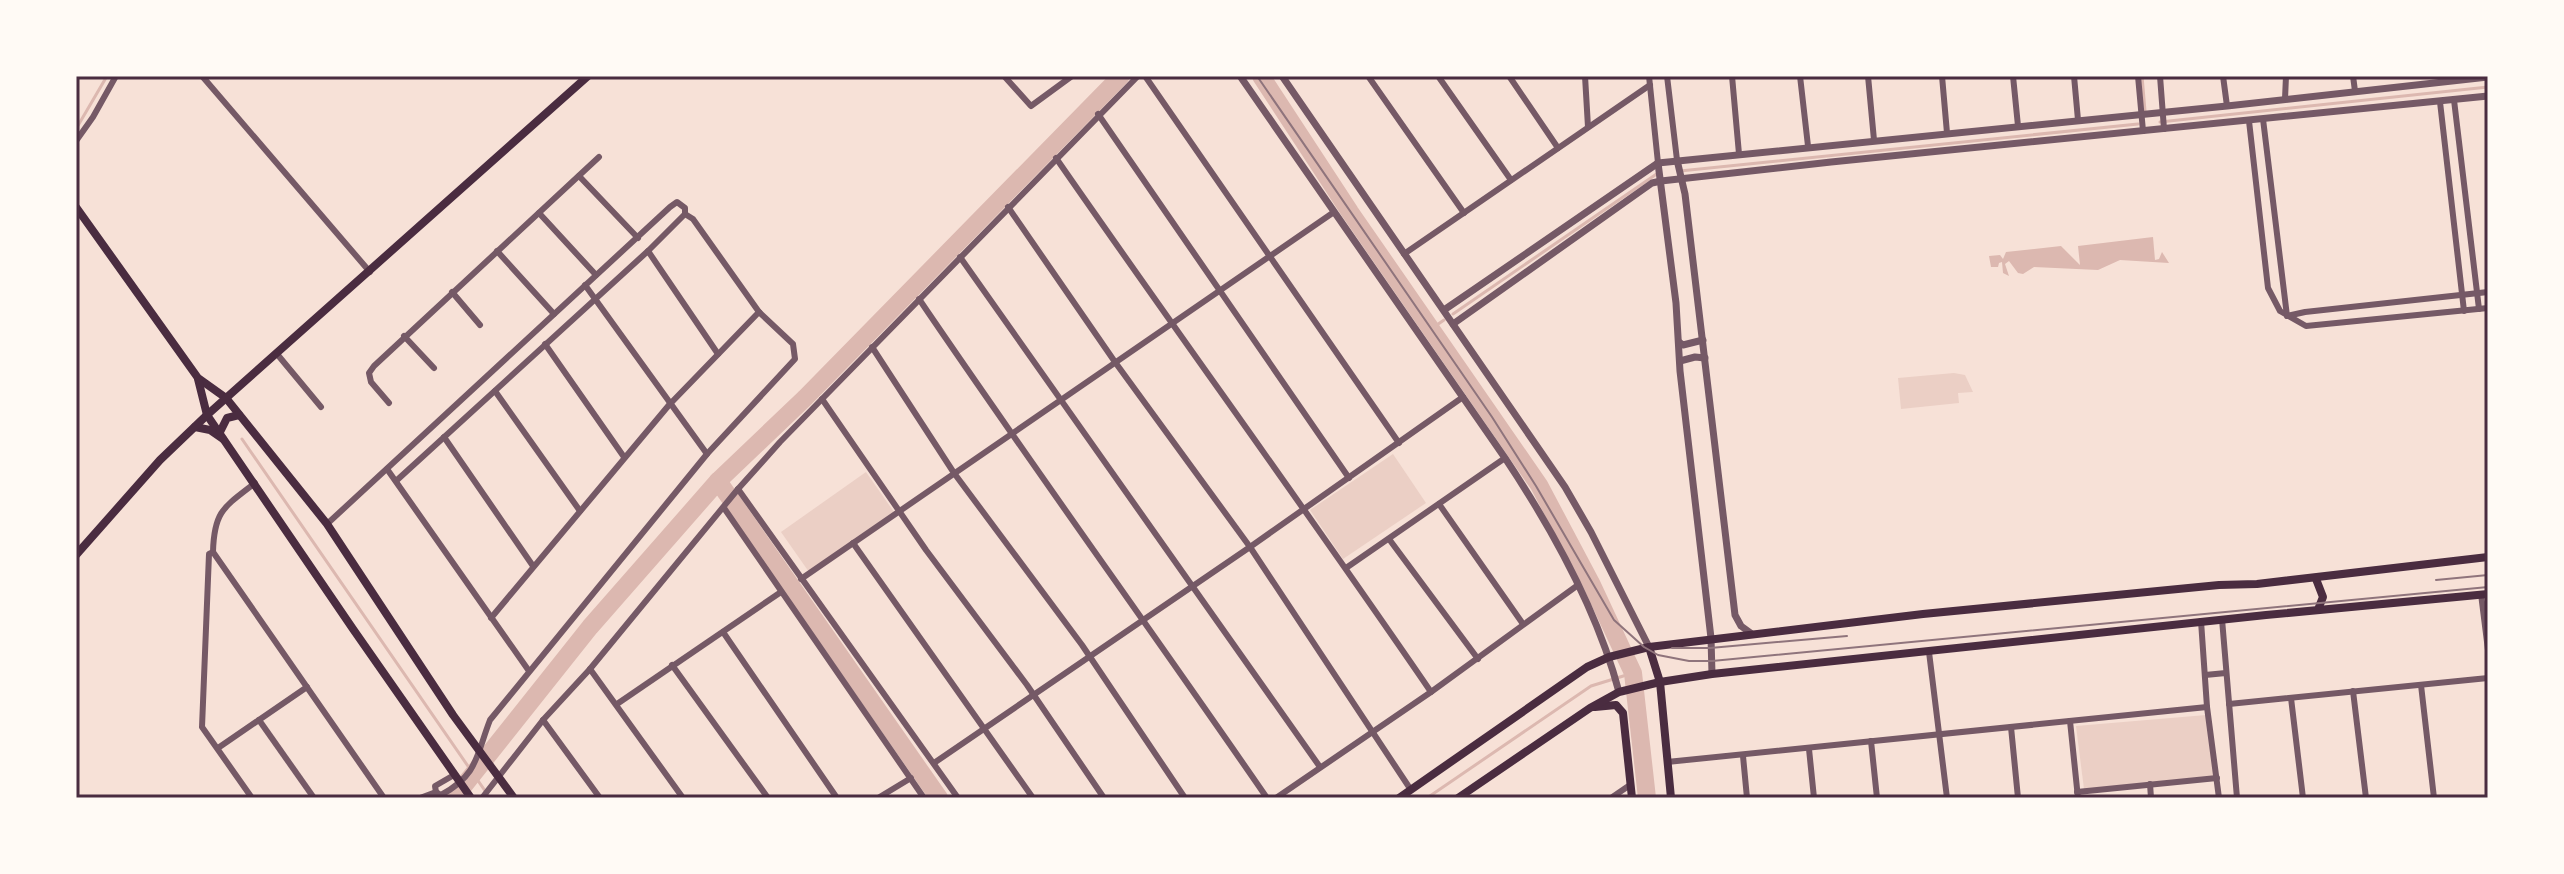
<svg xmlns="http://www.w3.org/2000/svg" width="2564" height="874" font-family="Raleway,sans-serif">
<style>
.green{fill:#ebcfc5}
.water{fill:#dcb8b0}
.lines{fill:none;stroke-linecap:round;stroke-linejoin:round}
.stream{stroke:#dcb8b0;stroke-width:3}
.river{stroke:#dcb8b0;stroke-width:18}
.minor{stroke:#755966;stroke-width:6}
.tertiary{stroke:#755966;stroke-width:7}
.secondary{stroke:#4a2c40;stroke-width:8}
.tram{stroke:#8f747c;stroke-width:2}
.neatline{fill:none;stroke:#4a2c40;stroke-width:3}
</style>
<rect width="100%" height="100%" fill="#f7e1d7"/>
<!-- green -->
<g class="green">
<polygon points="1954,373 1965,375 1973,392 1958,393 1959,403 1901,409 1898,378"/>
<polygon points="1393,454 1426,503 1343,559 1310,510"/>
<polygon points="866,472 894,512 809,572 781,532"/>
<polygon points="2206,715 2215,777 2084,789 2076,726"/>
</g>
<!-- water -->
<polygon class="water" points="2153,237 2155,260 2159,259 2162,252 2169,263 2120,260 2098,270 2034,267 2023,274 2018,273 2009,261 2005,264 2009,276 2003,273 2002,262 1999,263 1998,267 1991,267 1989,256 2000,255 2003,259 2006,252 2061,246 2080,265 2078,246"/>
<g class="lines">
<!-- stream -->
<g class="stream">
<polyline points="2142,76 2145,111"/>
<polyline points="2160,122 2488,87"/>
<polyline points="76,129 107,76"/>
<polyline points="1680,171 2138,124"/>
<polyline points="1453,314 1658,173"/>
<polyline points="1431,329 1444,320"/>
<polyline points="242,439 490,798"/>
<polyline points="1427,798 1591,686 1633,673"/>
</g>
<!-- river -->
<g class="river">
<polyline points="1261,76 1350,212 1539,485 1592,585 1633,673 1647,798"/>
<polyline points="718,481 939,798"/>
<polyline points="454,798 590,627 718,481 805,398 1121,76"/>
</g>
<!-- minor -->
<g class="minor">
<polyline points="202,76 370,272"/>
<polyline points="1004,76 1031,106 1072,76"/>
<polyline points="1145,76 1399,443"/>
<polyline points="1368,76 1464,213"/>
<polyline points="1438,76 1511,180"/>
<polyline points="1509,76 1558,148"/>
<polyline points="1585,76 1588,127"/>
<polyline points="1649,76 1658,163"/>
<polyline points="1667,76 1677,160"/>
<polyline points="1732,76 1739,154"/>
<polyline points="1800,76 1808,146"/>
<polyline points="1868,76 1874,140"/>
<polyline points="1942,76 1947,133"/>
<polyline points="2013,76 2018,126"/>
<polyline points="2074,76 2078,120"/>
<polyline points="2138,76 2143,131"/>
<polyline points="2160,76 2164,129"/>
<polyline points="2223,76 2227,106"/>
<polyline points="2353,76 2355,91"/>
<polyline points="2285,99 2286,76"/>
<polyline points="2454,100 2479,309"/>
<polyline points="2440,102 2464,311"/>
<polyline points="1098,114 1349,478"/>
<polyline points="2263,119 2287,316"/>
<polyline points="2249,121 2268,288 2280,311 2306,326 2488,308"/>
<polyline points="76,141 93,117 116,76"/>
<path d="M1056,158C1180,337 1308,512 1431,692"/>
<polyline points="579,176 638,238"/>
<polyline points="1008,207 1115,362 1250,547 1411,790"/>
<polyline points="539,213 596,275"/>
<polyline points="497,251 554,314"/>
<polyline points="1404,254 1650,85"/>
<polyline points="960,257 1320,767"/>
<polyline points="585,285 707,454"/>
<polyline points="452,292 480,325"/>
<path d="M919,299C1033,467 1152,631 1267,798"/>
<polyline points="2287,316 2305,312 2488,292"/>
<polyline points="404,336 434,368"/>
<polyline points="545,344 624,457"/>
<polyline points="872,347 954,473 1082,645 1185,798"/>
<polyline points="277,354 321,407"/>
<polyline points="495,391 580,511"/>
<polyline points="822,399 926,550 1027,685 1104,798"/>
<polyline points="389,403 371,382 369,373 374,366 599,157"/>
<polyline points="444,437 533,566"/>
<polyline points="387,469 529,671"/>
<polyline points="396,481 648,251 718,354"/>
<polyline points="738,489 958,798"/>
<polyline points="1439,504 1523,624"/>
<polyline points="724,508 924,798"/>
<polyline points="327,524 670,207 677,202 685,208 685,214 648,251"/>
<polyline points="1389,539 1478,659"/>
<polyline points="853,543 1033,798"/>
<polyline points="213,552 384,798"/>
<polyline points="1346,568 1505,458"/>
<polyline points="801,579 1334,212"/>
<polyline points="2481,594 2488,650"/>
<polyline points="491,618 669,405 759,312"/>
<polyline points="2222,619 2237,798"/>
<polyline points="2201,621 2207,707 2219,798"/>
<polyline points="723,632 837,798"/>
<polyline points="1929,652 1947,798"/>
<polyline points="672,665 768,798"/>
<polyline points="590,669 683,798"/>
<polyline points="2205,675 2226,673"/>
<polyline points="2421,685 2434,798"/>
<polyline points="2353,691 2366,798"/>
<polyline points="2291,698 2303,798"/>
<polyline points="617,704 781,592"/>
<polyline points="2229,704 2488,678"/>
<polyline points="259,720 314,798"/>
<polyline points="543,720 600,798"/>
<polyline points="2070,721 2078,798"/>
<polyline points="2011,727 2018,798"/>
<polyline points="1871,741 1877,798"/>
<polyline points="218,748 307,687"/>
<polyline points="1809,749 1814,798"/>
<polyline points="1743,756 1747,798"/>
<polyline points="1667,762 2207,707"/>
<polyline points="934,763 1250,547 1463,397"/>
<polyline points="2150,784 2151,798"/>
<polyline points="436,792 435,786 454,775"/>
<polyline points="2077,792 2217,778"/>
<path d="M252,798L202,727L209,554L213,552C214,511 224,507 255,483"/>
<path d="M420,798L436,792L441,795C478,775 476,756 490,720L707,454L795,359L793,344L759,312L693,219L685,214"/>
<polyline points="482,798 543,720 590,669 738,489 780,442 1138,76"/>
<polyline points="878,798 911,778"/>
<polyline points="1276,798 1431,692 1578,585"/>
<polyline points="1611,798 1630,785"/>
</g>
<!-- tertiary -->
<g class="tertiary">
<path d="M1240,76L1505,458C1553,530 1597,609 1619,692"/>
<polyline points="1282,76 1565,487 1591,532 1649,647"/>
<polyline points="1677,160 1685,194 1735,615 1741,626 1752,634"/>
<polyline points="1658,163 1676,303 1680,371 1711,638 1712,674"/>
<polyline points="1444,310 1658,163 2227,106 2488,77"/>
<polyline points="1453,324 1652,183 1661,181 1831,162 2488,96"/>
<polyline points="1679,342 1683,345 1703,340"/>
<polyline points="1680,361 1695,357 1705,358"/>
</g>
<!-- secondary -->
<g class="secondary">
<polyline points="76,207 198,378 226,398 327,524 453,715 514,798"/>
<polyline points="198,379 207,415 353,629 471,798"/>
<polyline points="195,427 210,430 223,439"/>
<polyline points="220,432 227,418 239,415"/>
<polyline points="76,555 160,460 207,415 588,76"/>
<polyline points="2316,579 2323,597 2319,607"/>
<polyline points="1649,647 1660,682 1671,798"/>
<polyline points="1595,707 1616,705 1623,713 1632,798"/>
<polyline points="1399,798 1587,667 1609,657 1649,647 1923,614 2219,585 2257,584 2488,557"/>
<polyline points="1458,798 1590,708 1619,692 1660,682 1712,674 2266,615 2488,594"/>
</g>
<!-- tram -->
<g class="tram">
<polyline points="1257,76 1492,417 1536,486 1614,620 1644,647 1658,655 1689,661 1712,661 2488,587"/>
<polyline points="2436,580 2488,575"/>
<polyline points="1672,648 1710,648 1847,636"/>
</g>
</g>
<!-- border -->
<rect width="2564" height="874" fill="none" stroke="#fffaf5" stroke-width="156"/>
<rect x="78" y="78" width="2408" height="718" class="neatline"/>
</svg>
